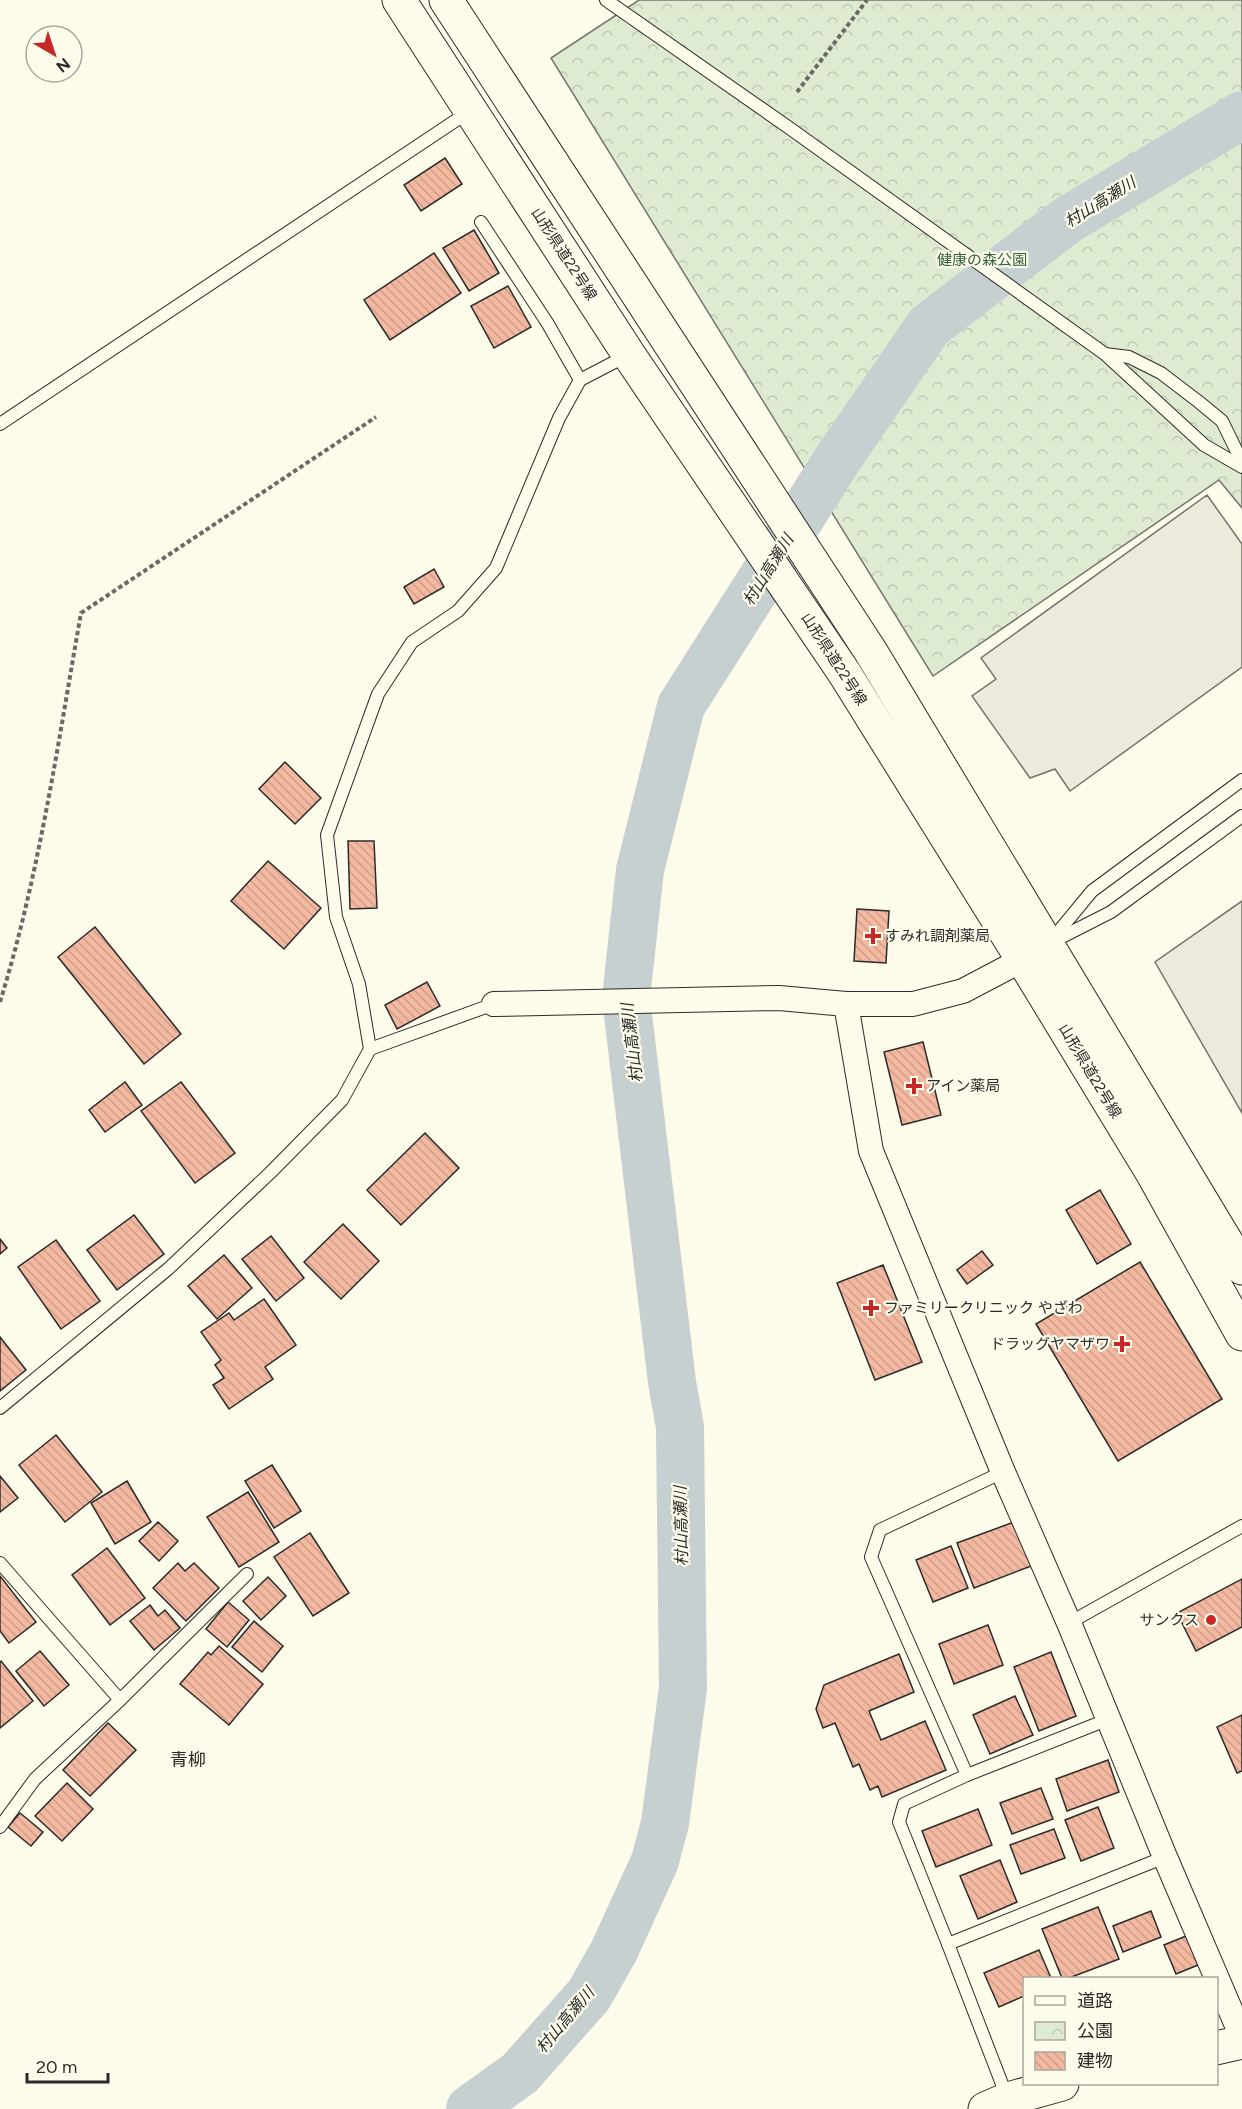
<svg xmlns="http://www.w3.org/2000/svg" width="1242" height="2109" font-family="Figtree,'Noto Sans JP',sans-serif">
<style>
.park{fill:url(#park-crowns);stroke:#74746e;stroke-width:1.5}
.parking{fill:#eceadb;stroke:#74746e;stroke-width:1.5}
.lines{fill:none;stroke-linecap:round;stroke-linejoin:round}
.river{stroke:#c7d0d0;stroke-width:48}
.building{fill:url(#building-back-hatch);stroke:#2b2b2b;stroke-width:1.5}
.service-casing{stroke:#2b2b2b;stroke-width:14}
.minor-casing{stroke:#2b2b2b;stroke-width:26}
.secondary-casing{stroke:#2b2b2b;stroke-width:35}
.primary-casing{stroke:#2b2b2b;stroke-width:35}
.path{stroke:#6a6964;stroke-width:4;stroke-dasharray:4.5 3;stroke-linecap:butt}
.service{stroke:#fdfbea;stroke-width:12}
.minor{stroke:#fdfbea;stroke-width:24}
.secondary{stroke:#fdfbea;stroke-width:33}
.primary{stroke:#fdfbea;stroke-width:33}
.poi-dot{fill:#c62828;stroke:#fdfbea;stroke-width:2}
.labels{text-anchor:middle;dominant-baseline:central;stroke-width:4.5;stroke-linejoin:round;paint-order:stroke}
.street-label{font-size:15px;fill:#2b2b2b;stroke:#fdfbea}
.park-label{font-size:15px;fill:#34623c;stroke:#fdfbea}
.poi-label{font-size:15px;fill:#2b2b2b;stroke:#fdfbea;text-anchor:start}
.water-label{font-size:16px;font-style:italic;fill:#2b2b2b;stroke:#fdfbea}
.quarter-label{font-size:18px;fill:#2b2b2b;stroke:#fdfbea}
</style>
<defs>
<pattern id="park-crowns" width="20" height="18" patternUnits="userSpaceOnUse" patternTransform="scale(1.5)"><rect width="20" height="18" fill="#deebd1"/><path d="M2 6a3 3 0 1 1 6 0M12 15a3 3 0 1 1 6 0" fill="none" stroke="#bfcab4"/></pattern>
<pattern id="building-back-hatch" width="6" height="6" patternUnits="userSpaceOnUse" patternTransform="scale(1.5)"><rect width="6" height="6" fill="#f2b8a0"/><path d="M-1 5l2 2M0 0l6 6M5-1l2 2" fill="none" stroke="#d09e8a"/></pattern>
</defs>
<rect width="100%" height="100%" fill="#fdfbea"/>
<!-- park -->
<polygon class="park" points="639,0 1242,0 1242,508 1219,480 933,676 551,58"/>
<!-- parking -->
<g class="parking">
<polygon points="1207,495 1242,544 1242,667 1070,791 1055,769 1030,778 972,696 996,679 981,658"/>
<polygon points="1242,901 1242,1113 1155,962"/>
</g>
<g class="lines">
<!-- river -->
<polyline class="river" points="470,2109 520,2073 589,1995 614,1951 655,1861 665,1823 683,1688 680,1427 672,1382 626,998 640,870 681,706 839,457 929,326 1066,221 1242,115"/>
</g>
<!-- building -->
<g class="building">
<polygon points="445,158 462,184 421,211 404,185"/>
<polygon points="474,230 499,273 469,291 443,248"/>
<polygon points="434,253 461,293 390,340 364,300"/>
<polygon points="508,286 531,327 494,348 471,306"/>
<polygon points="434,569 444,587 414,604 404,587"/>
<polygon points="285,762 321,798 295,824 259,789"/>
<polygon points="348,841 374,841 377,908 350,909"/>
<polygon points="268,861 321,908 284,949 231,901"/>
<polygon points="857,909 889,911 886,963 854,961"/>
<polygon points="95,927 181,1034 144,1064 58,957"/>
<polygon points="427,982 440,1006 397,1029 385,1005"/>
<polygon points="923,1042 941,1115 902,1125 884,1052"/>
<polygon points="125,1082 142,1105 105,1132 89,1110"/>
<polygon points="181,1082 235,1153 195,1183 141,1111"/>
<polygon points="425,1133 459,1168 401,1225 367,1190"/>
<polygon points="1100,1190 1131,1244 1097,1264 1066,1210"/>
<polygon points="134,1215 164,1254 117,1290 87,1250"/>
<polygon points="343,1224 379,1261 341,1299 304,1262"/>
<polygon points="271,1236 304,1278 276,1301 242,1259"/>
<polygon points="0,1239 7,1248 0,1254"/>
<polygon points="56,1240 100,1301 61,1329 18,1267"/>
<polygon points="982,1251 993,1265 967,1284 957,1270"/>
<polygon points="224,1255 252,1288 217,1319 188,1286"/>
<polygon points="1140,1262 1222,1399 1118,1461 1036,1324"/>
<polygon points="883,1265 922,1362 875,1380 837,1283"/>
<polygon points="264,1299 296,1345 265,1367 273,1379 229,1409 213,1385 224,1378 215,1365 221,1360 201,1332 229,1313 234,1320"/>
<polygon points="0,1337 26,1370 0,1391"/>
<polygon points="56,1435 102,1492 65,1522 19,1465"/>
<polygon points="272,1465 301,1511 274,1528 245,1481"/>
<polygon points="0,1476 18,1498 0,1512"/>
<polygon points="127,1481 151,1522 115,1544 91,1503"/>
<polygon points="248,1492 279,1542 239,1567 207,1517"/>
<polygon points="158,1522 178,1541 159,1561 139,1541"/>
<polygon points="1014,1522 1031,1566 974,1588 957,1543"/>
<polygon points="310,1533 349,1593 313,1616 274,1557"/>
<polygon points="951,1546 968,1588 933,1602 916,1560"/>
<polygon points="107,1548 145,1598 110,1625 72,1575"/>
<polygon points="178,1563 185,1571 194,1563 219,1588 186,1621 153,1588"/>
<polygon points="0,1576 36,1622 9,1643 0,1631"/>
<polygon points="268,1577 286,1596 261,1620 243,1601"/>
<polygon points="1242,1579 1242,1627 1196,1651 1177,1613"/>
<polygon points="228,1602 249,1620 227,1647 206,1629"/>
<polygon points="150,1605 158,1616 165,1610 180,1628 154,1650 130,1621"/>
<polygon points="254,1621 283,1646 262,1672 232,1647"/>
<polygon points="988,1625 1003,1665 954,1684 939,1644"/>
<polygon points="219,1646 263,1684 229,1725 180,1684 208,1652 211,1655"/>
<polygon points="40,1651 69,1685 44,1706 16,1671"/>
<polygon points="1051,1652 1076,1716 1039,1731 1014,1667"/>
<polygon points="899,1654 914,1692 869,1711 881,1740 925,1721 946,1770 882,1797 878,1786 870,1790 859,1764 853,1767 835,1723 823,1728 816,1709 824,1685"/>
<polygon points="1,1661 33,1701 0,1728 0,1662"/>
<polygon points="1015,1696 1033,1735 990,1754 973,1715"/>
<polygon points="1242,1715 1242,1771 1237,1773 1217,1727"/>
<polygon points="108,1723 136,1750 90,1796 63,1770"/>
<polygon points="1108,1760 1119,1792 1067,1811 1056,1779"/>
<polygon points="67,1783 93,1809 62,1841 35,1816"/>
<polygon points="1041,1788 1053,1819 1012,1834 1000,1803"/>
<polygon points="1098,1807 1114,1848 1081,1861 1065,1820"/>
<polygon points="978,1809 992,1845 936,1867 922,1831"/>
<polygon points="20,1813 43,1832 31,1846 8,1827"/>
<polygon points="1054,1829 1065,1858 1021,1874 1010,1845"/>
<polygon points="1000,1860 1017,1902 978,1919 960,1876"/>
<polygon points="1098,1907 1119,1959 1069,1978 1062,1978 1042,1929"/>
<polygon points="1151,1911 1161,1937 1123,1952 1113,1926"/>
<polygon points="1186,1936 1198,1965 1176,1974 1164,1945"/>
<polygon points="1039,1950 1051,1978 1024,1978 1024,1996 999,2007 984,1973"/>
</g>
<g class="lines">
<defs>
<g id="service">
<polyline points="606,0 788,127 1105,354 1204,445 1242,467"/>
<polyline points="481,222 548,324 580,380"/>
<polyline points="1105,354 1129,357 1161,373 1199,402 1222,421 1242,462"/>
<polyline points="0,424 470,111"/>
<polyline points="1052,942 1111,912 1242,816"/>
<polyline points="1049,943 1092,891 1242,780"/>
<polyline points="370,1049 359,984 336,917 327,835 378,694 412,642 458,611 496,568 559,418 580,380 628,355"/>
<polyline points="0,1408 168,1269 271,1172 342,1100 370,1049 494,1004"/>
<polyline points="0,1563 120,1700"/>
<polyline points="1069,1623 1242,1526"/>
<polyline points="967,1775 871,1557 880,1530 1003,1472"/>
<polyline points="0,1827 35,1779 120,1700 247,1574"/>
<polyline points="948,1944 899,1822 904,1804 967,1775 1109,1719"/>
<polyline points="1007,2097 948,1944 1165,1857"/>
</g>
<g id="minor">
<polyline points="494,1004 779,998 846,1004 913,1004 963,991 1035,953"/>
<polyline points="846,1004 871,1151 1003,1472 1069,1623 1165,1857 1242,2037"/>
</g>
<g id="secondary">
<polyline points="1216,2048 1242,2042"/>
<polyline points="985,2109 1008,2099 1062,2084"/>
</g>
<g id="primary">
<polyline points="399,0 629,355 845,674 1023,960 1153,1174 1242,1334"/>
<polyline points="446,0 871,652 1242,1268"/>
</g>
</defs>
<!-- service casing -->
<use href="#service" class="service-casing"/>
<!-- minor casing -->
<use href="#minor" class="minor-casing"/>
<!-- secondary casing -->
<use href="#secondary" class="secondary-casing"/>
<!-- primary casing -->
<use href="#primary" class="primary-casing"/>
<!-- path -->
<g class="path">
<polyline points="797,92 867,0"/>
<path d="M0,1002C39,876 58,743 81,613L376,417"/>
</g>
<!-- service -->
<use href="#service" class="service"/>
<!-- minor -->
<use href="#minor" class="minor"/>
<!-- secondary -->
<use href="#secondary" class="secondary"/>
<!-- primary -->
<use href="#primary" class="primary"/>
</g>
<!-- markers -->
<g class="poi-dot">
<path d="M870 927h6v6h6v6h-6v6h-6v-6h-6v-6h6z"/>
<path d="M911 1077h6v6h6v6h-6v6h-6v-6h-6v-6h6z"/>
<path d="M868 1299h6v6h6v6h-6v6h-6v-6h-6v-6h6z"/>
<path d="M1119 1335h6v6h6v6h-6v6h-6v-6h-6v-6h6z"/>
<circle cx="1211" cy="1620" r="6"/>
</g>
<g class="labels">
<!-- street labels -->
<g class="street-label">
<text transform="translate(564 254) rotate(57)">山形県道22号線</text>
<text transform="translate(834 659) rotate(57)">山形県道22号線</text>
<text transform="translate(1090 1071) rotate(59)">山形県道22号線</text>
</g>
<!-- park labels -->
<g class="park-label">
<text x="982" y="260">健康の森公園</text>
</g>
<!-- poi labels -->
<g class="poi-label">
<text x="885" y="936">すみれ調剤薬局</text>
<text x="926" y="1086">アイン薬局</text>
<text x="884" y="1308">ファミリークリニック やざわ</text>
<text x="1110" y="1344" text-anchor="end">ドラッグヤマザワ</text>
<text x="1199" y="1620" text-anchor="end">サンクス</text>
</g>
<!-- water labels -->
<g class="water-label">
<text transform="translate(1100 202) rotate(-32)">村山高瀬川</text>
<text transform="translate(768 570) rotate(-58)">村山高瀬川</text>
<text transform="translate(632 1043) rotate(-97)">村山高瀬川</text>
<text transform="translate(681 1526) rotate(-91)">村山高瀬川</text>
<text transform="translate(565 2020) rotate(-50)">村山高瀬川</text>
</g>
<!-- quarter labels -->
<g class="quarter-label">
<text x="188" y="1760">青柳</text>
</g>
</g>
<!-- legend -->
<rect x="1023" y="1977" width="195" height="108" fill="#fdfbea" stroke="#a9a89e" stroke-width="1.5"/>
<rect x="1035" y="1996" width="30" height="9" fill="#fdfbea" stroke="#a9a89e" stroke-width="1.5"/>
<text x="1077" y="2007" font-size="18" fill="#2b2b2b">道路</text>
<rect x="1035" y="2022" width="30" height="18" fill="url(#park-crowns)" stroke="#a9a89e" stroke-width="1.5"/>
<text x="1077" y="2037" font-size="18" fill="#2b2b2b">公園</text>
<rect x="1035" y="2052" width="30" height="18" fill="url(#building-back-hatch)" stroke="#a9a89e" stroke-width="1.5"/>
<text x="1077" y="2067" font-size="18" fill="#2b2b2b">建物</text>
<!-- north arrow -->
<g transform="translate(54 54) rotate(141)"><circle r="28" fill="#fdfbea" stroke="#a9a89e" stroke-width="1.5"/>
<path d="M0-4.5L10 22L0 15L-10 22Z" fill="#c62828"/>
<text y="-9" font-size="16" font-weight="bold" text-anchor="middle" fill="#2b2b2b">N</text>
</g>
<!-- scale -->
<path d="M27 2073v9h81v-9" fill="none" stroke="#2b2b2b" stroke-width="3"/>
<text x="36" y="2073" font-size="18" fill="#2b2b2b" stroke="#fdfbea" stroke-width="4.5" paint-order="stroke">20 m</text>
</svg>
